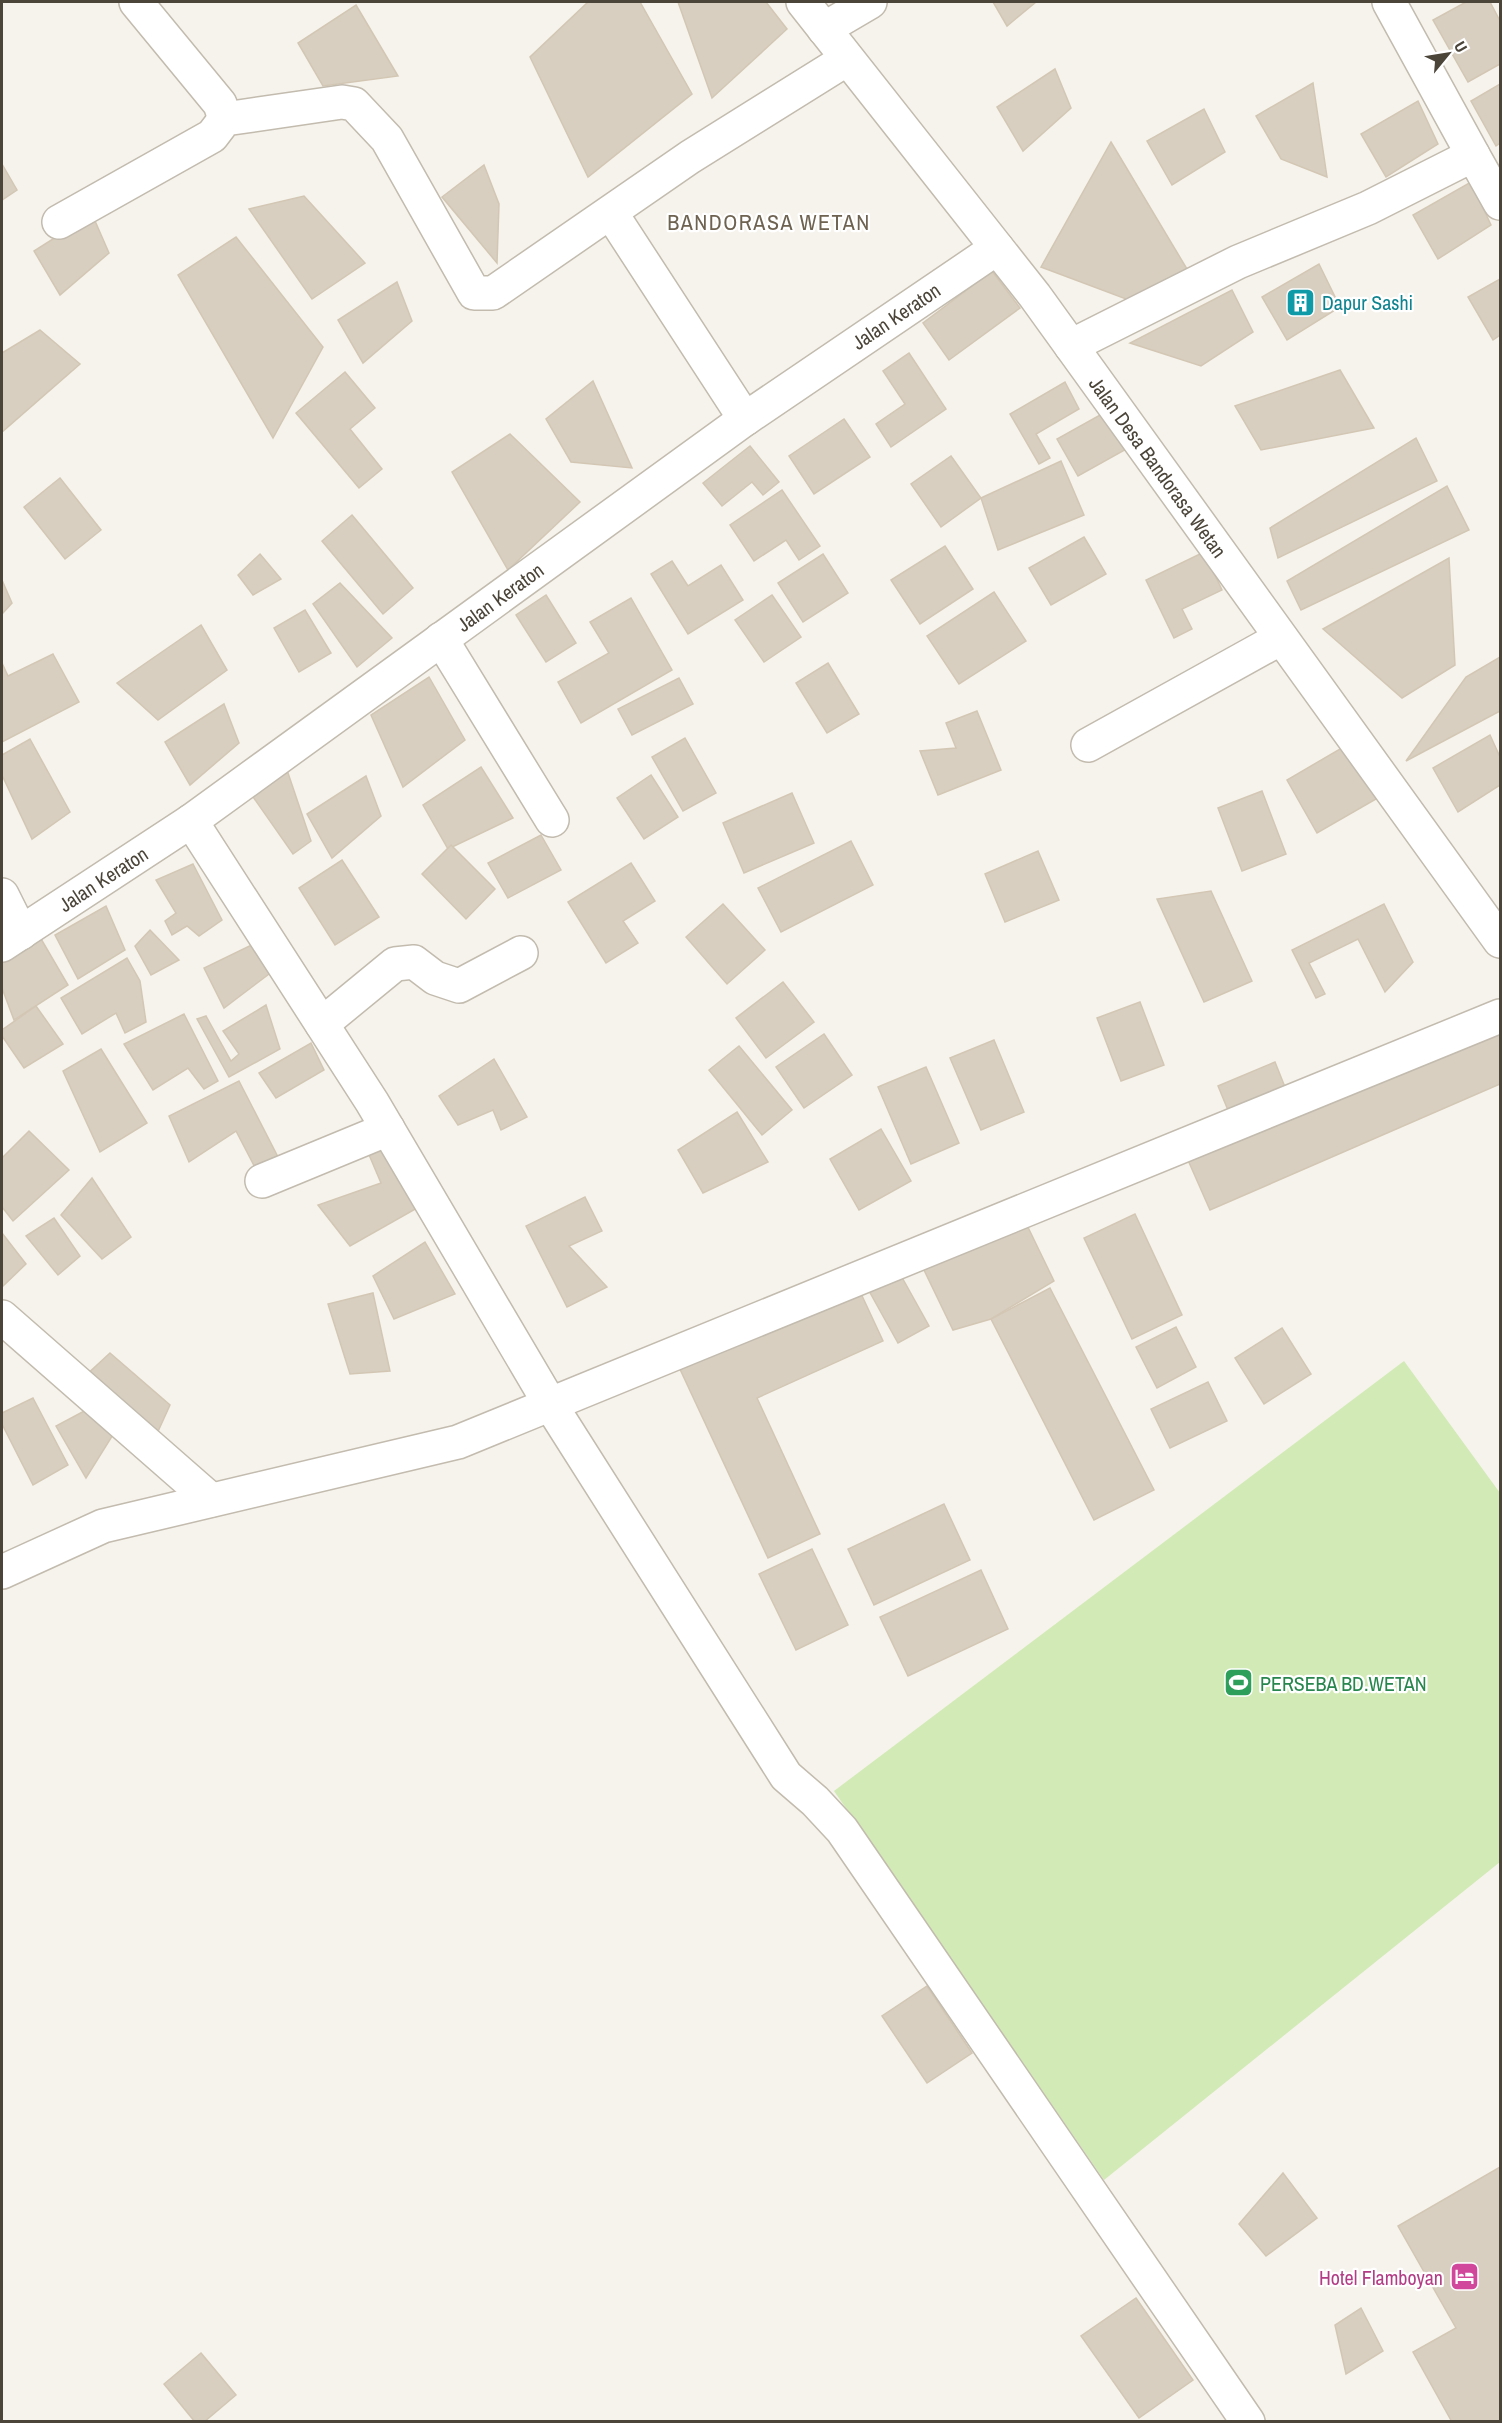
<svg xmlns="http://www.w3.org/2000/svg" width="1502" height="2423" font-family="'Archivo Narrow',sans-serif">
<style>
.green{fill:#d2eab5}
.building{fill:#d8cfc1;stroke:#d3c7b4;stroke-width:1.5}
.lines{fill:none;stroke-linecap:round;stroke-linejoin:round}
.minor-casing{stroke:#c2bbae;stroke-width:36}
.minor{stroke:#fff;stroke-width:33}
.labels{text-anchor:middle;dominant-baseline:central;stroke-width:4.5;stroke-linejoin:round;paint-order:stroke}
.culture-label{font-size:20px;fill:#0d838f;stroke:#fff;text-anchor:start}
.street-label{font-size:20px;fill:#4b4439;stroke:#fff}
.leisure-label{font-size:20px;fill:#27864d;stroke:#fff;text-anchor:start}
.hotel-label{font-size:20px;fill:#b23c85;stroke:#fff;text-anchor:end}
.quarter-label{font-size:22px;letter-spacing:1.5px;fill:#6e6250;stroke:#fff}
</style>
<rect width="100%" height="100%" fill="#f6f3ec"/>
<!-- green -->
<polygon class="green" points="1404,1361 1500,1493 1500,1862 1104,2180 834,1791"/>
<!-- building -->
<g class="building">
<polygon points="588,2 640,2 692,94 588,177 530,57"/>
<polygon points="678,2 766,2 787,29 712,98"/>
<polygon points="993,2 1036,2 1007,26"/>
<polygon points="1466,2 1490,2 1500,21 1500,64 1468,82 1433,20"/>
<polygon points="356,5 398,76 323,86 298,43"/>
<polygon points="1055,69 1071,108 1023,151 997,107"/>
<polygon points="1313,83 1327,177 1281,159 1256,116"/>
<polygon points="1500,84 1500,143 1496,146 1471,101"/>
<polygon points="1418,101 1438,144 1386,177 1361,134"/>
<polygon points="1204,109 1225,152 1172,185 1147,141"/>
<polygon points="1111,142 1187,269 1134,302 1041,267"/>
<polygon points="2,164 17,190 2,200"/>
<polygon points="484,165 499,204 497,263 442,197"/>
<polygon points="1471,182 1491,225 1438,259 1413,215"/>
<polygon points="304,196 365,263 312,299 249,209"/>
<polygon points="92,214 109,253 60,295 34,251"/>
<polygon points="236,237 323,347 273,438 178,275"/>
<polygon points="1319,264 1340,307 1287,340 1262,297"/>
<polygon points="992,271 1020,308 949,360 923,323"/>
<polygon points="1500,279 1500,335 1493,340 1468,297"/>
<polygon points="397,282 412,321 363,363 338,320"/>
<polygon points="1232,290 1253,332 1201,366 1130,343"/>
<polygon points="40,330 80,364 2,432 2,353"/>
<polygon points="909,353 946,409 891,447 876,424 905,404 883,371"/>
<polygon points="1340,370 1374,428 1261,450 1235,406"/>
<polygon points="345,372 375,408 350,429 382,469 359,488 296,413"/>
<polygon points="593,381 632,468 571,462 546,419"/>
<polygon points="1065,382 1079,409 1036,434 1050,458 1039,464 1010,414"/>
<polygon points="1109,410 1130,447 1078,476 1057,439"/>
<polygon points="844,419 870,457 814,494 789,456"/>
<polygon points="510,434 580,502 508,570 452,472"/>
<polygon points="1416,438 1437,481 1278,558 1270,528"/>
<polygon points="750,446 779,482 763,495 752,482 722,506 703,483"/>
<polygon points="951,456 981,498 941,527 911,484"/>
<polygon points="1061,461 1084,515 998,550 981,498"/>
<polygon points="60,478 101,530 65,559 24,507"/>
<polygon points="1447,486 1469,530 1301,610 1287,581"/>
<polygon points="782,490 820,546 799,560 786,540 754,561 730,525"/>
<polygon points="352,515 413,588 383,614 322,541"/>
<polygon points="1084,537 1106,574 1051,605 1029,568"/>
<polygon points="945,546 973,589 920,624 891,580"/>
<polygon points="1204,552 1222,590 1182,609 1192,629 1174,638 1146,580"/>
<polygon points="260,554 281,579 253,595 238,575"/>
<polygon points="823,554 848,593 803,622 778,583"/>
<polygon points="1449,558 1455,665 1402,698 1323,629"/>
<polygon points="672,561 688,586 721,565 743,600 688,634 651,574"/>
<polygon points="2,580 12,603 2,614"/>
<polygon points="340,583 392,638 357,667 313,604"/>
<polygon points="994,592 1026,641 959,684 927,636"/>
<polygon points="546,595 576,643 546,662 516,615"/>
<polygon points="772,595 801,637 764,662 735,620"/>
<polygon points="631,598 672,670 581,723 558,682 609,653 590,622"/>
<polygon points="305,610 331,653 299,672 274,628"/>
<polygon points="201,625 227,670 158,720 117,683"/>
<polygon points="53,654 79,702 2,742 2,663 8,676"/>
<polygon points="1500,657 1500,711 1406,761 1466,677"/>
<polygon points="828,663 859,714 827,733 796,683"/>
<polygon points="429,677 465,740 403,787 371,715"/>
<polygon points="679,678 693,704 632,735 618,709"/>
<polygon points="224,704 239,743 190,785 165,742"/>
<polygon points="977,711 1001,770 938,795 920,751 956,748 946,723"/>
<polygon points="1490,735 1500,757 1500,785 1458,812 1433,768"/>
<polygon points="685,738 716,793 683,811 652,757"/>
<polygon points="30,739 70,812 32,839 2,775 2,755"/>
<polygon points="1352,742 1383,795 1317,833 1287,780"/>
<polygon points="481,767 513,818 448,849 423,805"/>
<polygon points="287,770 311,841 293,854 251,794"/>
<polygon points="651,775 678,817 644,839 617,798"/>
<polygon points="366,776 381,816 332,858 307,814"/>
<polygon points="1262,791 1286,854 1242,871 1218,808"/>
<polygon points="792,793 814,843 744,873 723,823"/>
<polygon points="541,835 561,870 508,898 488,863"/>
<polygon points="851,841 873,885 781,932 758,888"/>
<polygon points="451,845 495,889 466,919 422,874"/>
<polygon points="1038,851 1059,900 1005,922 985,874"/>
<polygon points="342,860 379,917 335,945 299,888"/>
<polygon points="631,863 655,901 623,921 638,943 606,963 568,902"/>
<polygon points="193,864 222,920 199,936 187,926 172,935 165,921 176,913 156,880"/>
<polygon points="1211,891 1252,981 1204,1002 1157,899"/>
<polygon points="723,904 765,950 727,984 686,937"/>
<polygon points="1384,904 1413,962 1385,992 1358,939 1309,963 1325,994 1316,998 1292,950"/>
<polygon points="106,906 125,950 78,979 55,935"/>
<polygon points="150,930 179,960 151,975 135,946"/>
<polygon points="37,932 68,985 14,1020 2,988 2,949"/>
<polygon points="266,938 277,968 224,1008 204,968"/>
<polygon points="127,958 140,981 146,1022 125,1033 116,1013 82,1034 61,998"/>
<polygon points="783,982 814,1022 766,1058 736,1018"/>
<polygon points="1140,1002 1164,1065 1121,1081 1097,1018"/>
<polygon points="266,1005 280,1049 229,1077 197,1019 206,1016 231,1061 239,1054 223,1031"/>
<polygon points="36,1006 63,1044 24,1068 2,1036 2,1030"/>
<polygon points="184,1014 218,1081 204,1089 188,1068 153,1090 124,1044"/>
<polygon points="1500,1023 1500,1084 1210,1210 1187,1158"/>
<polygon points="824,1034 852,1075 804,1108 776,1067"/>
<polygon points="994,1040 1024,1112 981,1130 950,1058"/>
<polygon points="311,1043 324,1070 276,1098 259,1073"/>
<polygon points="739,1046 792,1110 762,1135 709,1070"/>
<polygon points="101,1049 147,1123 100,1152 63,1071"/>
<polygon points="494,1059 527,1117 501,1130 493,1110 458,1125 439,1096"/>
<polygon points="1275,1062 1287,1092 1230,1115 1218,1086"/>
<polygon points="926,1067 959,1143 911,1164 878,1087"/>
<polygon points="239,1081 279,1159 262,1181 236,1131 189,1162 169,1116"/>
<polygon points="737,1112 768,1162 703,1193 678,1150"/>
<polygon points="881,1129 911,1181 859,1210 830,1159"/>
<polygon points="29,1131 69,1170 13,1221 2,1207 2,1156 3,1157"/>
<polygon points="385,1138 419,1207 350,1246 318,1205 381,1183 367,1150"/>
<polygon points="92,1178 131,1237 102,1259 61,1215"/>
<polygon points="585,1197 602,1231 569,1246 607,1287 567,1307 526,1226"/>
<polygon points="1135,1214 1182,1315 1132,1339 1084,1238"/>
<polygon points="54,1218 80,1256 58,1275 26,1236"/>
<polygon points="1024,1219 1054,1281 991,1319 953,1330 923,1268"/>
<polygon points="2,1233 26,1264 2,1287"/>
<polygon points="425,1242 455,1294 394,1319 373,1276"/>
<polygon points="899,1272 929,1326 898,1343 868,1289"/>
<polygon points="857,1285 883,1341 757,1398 820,1534 768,1558 679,1367"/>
<polygon points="1050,1288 1154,1490 1094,1520 991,1319"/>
<polygon points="373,1293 390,1371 350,1374 328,1304"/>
<polygon points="1176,1327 1196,1367 1157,1388 1136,1347"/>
<polygon points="1282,1328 1311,1374 1264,1404 1235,1358"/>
<polygon points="110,1353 170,1405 155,1438 83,1378"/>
<polygon points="1208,1382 1227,1421 1170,1448 1151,1409"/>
<polygon points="33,1398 68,1465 33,1485 2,1424 2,1413"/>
<polygon points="90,1408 116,1430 86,1478 56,1426"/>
<polygon points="944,1504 970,1560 874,1605 848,1549"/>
<polygon points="812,1549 848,1625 796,1650 759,1574"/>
<polygon points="981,1570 1008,1629 908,1676 880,1617"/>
<polygon points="927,1986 972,2053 927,2083 882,2016"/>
<polygon points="1500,2167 1500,2422 1452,2422 1413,2352 1456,2328 1398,2226"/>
<polygon points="1283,2173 1317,2218 1266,2256 1239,2224"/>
<polygon points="1136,2298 1193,2380 1139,2418 1081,2336"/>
<polygon points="1361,2308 1383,2351 1346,2374 1335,2325"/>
<polygon points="201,2353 236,2395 204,2422 195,2422 164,2384"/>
</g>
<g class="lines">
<defs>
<g id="minor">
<polyline points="136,2 220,104 225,119"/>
<polyline points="803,2 1035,296 1500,941"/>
<polyline points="1389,2 1473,155"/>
<polyline points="824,29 870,2"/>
<polyline points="611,213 745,419"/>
<polyline points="59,222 212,136 225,119 342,102 354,104 387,139 474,293 493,293 690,157 847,59"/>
<polyline points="1071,346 1238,262 1368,208 1473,155 1500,203"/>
<polyline points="441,639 552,820"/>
<polyline points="1088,745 1281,638"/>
<polyline points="191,821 372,1102 550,1404 786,1776 815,1801 842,1830 1248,2422"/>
<polyline points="2,895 21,933"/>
<polyline points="2,945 191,821 745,419 997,248"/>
<polyline points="322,1024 395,964 414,962 435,978 459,986 521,953"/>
<polyline points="262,1181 388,1129"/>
<polyline points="2,1317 211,1500"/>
<polyline points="2,1572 103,1526 458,1442 1500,1016"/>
</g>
</defs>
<!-- minor casing -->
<use href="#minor" class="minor-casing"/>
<!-- minor -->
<use href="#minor" class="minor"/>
</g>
<!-- icons -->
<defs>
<symbol id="building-square" viewBox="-11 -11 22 22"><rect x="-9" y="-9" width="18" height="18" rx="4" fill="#0f9aa8" stroke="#fff"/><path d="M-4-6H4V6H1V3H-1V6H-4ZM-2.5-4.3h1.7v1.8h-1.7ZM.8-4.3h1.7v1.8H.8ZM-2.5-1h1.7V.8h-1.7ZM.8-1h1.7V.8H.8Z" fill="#fff"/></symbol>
<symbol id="stadium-square" viewBox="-11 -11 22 22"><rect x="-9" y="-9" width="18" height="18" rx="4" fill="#2e9e5b" stroke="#fff"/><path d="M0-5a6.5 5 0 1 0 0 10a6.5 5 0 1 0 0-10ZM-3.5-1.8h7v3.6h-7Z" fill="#fff"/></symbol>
<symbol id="hotel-square" viewBox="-11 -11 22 22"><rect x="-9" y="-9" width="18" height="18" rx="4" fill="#d1479c" stroke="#fff"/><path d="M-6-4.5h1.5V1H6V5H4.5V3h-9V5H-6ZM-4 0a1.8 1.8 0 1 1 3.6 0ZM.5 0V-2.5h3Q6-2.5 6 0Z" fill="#fff"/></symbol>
</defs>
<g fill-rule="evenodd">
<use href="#building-square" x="1284" y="286" width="33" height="33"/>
<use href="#stadium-square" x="1222" y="1666" width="33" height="33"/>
<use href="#hotel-square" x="1448" y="2260" width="33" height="33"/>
</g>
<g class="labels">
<!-- culture labels -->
<g class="culture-label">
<text x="1322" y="302">Dapur Sashi</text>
</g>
<!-- street labels -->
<g class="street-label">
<text transform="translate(896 316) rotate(-34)">Jalan Keraton</text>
<text transform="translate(1158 467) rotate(54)">Jalan Desa Bandorasa Wetan</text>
<text transform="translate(500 597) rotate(-36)">Jalan Keraton</text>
<text transform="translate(103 879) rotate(-33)">Jalan Keraton</text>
</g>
<!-- leisure labels -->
<g class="leisure-label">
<text x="1260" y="1683">PERSEBA BD.WETAN</text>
</g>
<!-- hotel labels -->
<g class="hotel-label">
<text x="1443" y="2277">Hotel Flamboyan</text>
</g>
<!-- quarter labels -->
<g class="quarter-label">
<text x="769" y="222">BANDORASA WETAN</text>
</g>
</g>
<!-- border -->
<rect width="1502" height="2423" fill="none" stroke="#4b4439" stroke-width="6"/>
<!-- north arrow -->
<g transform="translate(1448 54) rotate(60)" stroke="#ffffff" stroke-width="4.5" paint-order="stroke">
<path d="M0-4.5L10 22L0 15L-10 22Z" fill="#4b4439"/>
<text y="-9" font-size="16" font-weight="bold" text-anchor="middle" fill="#4b4439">U</text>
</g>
</svg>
